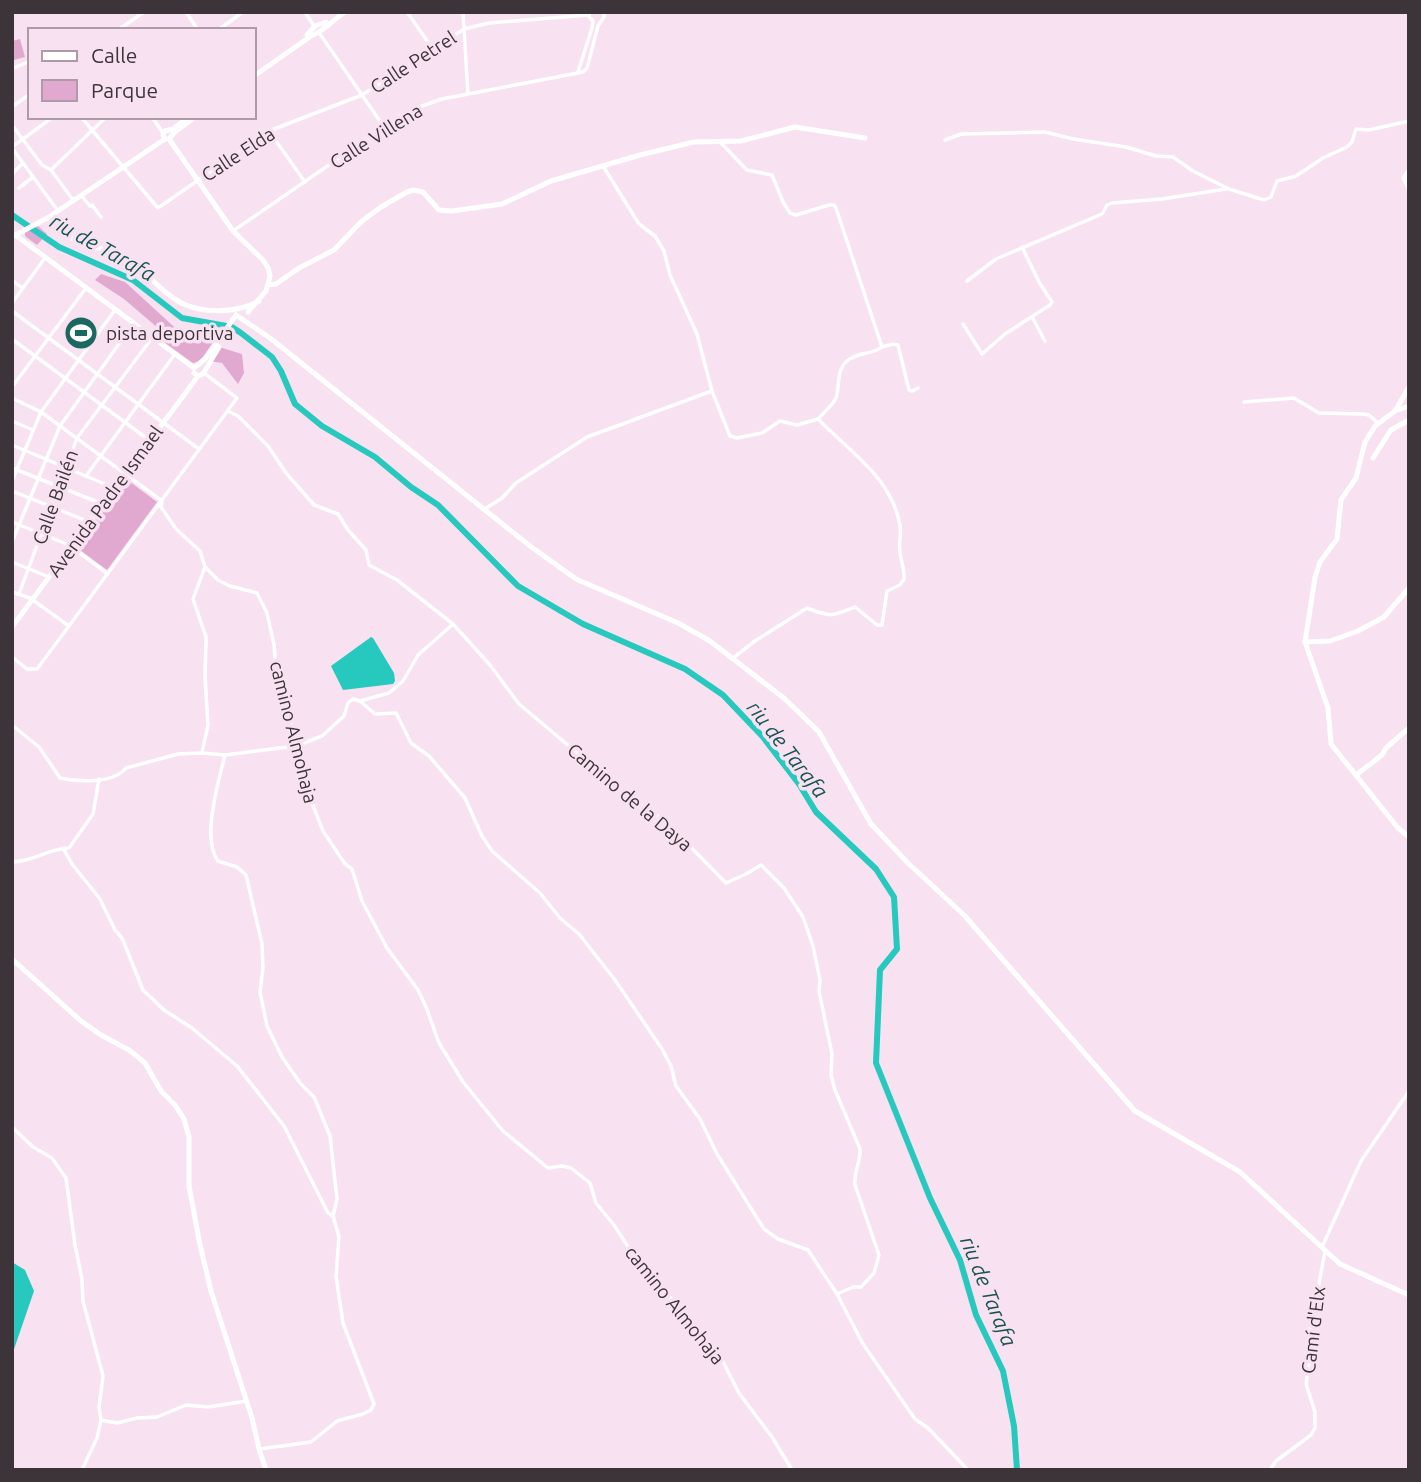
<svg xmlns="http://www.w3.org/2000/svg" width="1421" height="1482" font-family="Ubuntu,sans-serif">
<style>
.green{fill:#e1a9d0}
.water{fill:#27c8bd}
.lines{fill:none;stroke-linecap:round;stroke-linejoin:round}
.river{stroke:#27c8bd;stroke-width:6}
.street{stroke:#fff;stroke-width:3.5}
.secondary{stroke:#fff;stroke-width:5}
.labels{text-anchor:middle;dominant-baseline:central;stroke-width:7;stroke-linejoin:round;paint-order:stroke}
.street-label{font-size:19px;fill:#3d343a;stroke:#f8e2f1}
.poi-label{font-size:19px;fill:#3d343a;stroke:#f8e2f1;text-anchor:start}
.water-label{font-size:21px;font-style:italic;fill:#165450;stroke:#f8e2f1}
</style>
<rect width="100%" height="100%" fill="#f8e2f1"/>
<!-- green -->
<g class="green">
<polygon points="20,39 25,57 14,60 12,41"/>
<polygon points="38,226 47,234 37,245 25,236 25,231"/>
<polygon points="101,274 125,282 183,335 216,338 200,361 193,363 161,340 165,334 124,299 95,280"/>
<polygon points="219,347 242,354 244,373 238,384 222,363 209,361"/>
<polygon points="126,479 157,502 107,570 76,547"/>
</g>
<!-- water -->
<g class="water">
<polygon points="371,637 373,638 394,673 395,681 393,684 343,690 331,666"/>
<polygon points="12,1262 25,1270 34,1291 12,1355"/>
</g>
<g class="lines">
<!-- river -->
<polyline class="river" points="12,215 59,247 133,280 182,318 232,327 241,333 272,357 281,371 295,404 322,426 375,457 411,487 438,505 518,586 583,624 685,669 723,695 763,737 799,784 816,812 876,869 894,897 897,949 880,970 876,1063 930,1198 960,1260 976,1315 1003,1371 1014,1426 1017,1470"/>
<!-- street -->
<g class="street">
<polyline points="186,12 198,30"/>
<polyline points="305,12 314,26"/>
<polyline points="407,12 432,48"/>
<polyline points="463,12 468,94"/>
<polyline points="118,30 144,12"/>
<polyline points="218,30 243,12"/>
<polyline points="320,34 384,127"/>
<polyline points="12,69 30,61"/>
<polyline points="578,72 592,28 593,21 589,17 590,12"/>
<polyline points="12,107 30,94"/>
<polyline points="81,117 158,208 269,131 362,95 464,29 489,23 589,15"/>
<polyline points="152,117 163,133"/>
<polyline points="12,125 42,165 51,170 73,200"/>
<polyline points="269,131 305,182"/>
<polyline points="945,140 961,134 1045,132 1073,139 1126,147 1156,156 1173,157 1193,171 1229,189 1264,200 1271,197 1277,181 1296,176 1323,158 1347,147 1352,142 1356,129 1369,130 1409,121"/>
<path d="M720,142L747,170L772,175L783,202L790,213L796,215L829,205H834L836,208L882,347C872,355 856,352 847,361C836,370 840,386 836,398C833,405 823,413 818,419"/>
<polyline points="12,147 53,117"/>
<polyline points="12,148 58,211"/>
<path d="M603,166L639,224L655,236L664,251L670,275L697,334L712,391L730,436L737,438L762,433L780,421L797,425L818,419C850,452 891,477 900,525C902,534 898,543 900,552C901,562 905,570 904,579L900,585L887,591L882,625H877L855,607C830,617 831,617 807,608L755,641L733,658"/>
<polyline points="51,170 106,117"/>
<polyline points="12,174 23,163"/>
<polyline points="19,188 33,177"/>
<polyline points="81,195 90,206 92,205 101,217"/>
<polyline points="233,231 400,116 419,107 442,99 583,72 587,68 598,26 604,17 604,12"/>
<polyline points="12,280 22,288"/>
<polyline points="967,281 996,259 1102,214 1107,205 1112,203 1162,199 1226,189"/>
<polyline points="12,303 45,258"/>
<polyline points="12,311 199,449"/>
<polyline points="1032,317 1045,341"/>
<polyline points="963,324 982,354 1005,334 1050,305 1052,302 1039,282 1022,247"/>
<polyline points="12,339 149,440"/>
<polyline points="882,347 893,344 898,345 909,390 912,391 918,388"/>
<polyline points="12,387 86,288"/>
<polyline points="12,398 41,412 162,501 161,507 176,529 200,551 205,567 218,580 230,586 257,593 267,613 274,645 277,678 285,698 304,782 323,831 345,864 352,869 362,901 387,948 418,990 426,1007 439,1043 463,1082 503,1131 548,1168 562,1166 571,1168 590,1183 596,1203 614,1225 641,1267 681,1309 689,1325 722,1360 739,1393 772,1437 792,1470"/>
<polyline points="1244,402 1294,398 1319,413 1363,414 1369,415 1378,423"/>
<path d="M228,411L238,416L268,446L286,473L314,505L338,514L348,530L366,550L369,565L397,580L453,624L490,665L519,704L581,756L597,774L666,822L726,883L746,874L761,865L784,888L803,917L813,946L820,980L819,991L832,1054L831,1075L835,1090L860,1149C861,1162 853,1173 855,1185L879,1255L874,1273L861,1287H853L837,1294"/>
<polyline points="12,421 33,430"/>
<polyline points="12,445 112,487"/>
<polyline points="12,468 100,503"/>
<polyline points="86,476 175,354"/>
<polyline points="12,481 41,412 115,310"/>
<polyline points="12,491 87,521"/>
<polyline points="485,509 502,498 516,483 587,437 712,391"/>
<polyline points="12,522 69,545 108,574"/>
<polyline points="12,542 60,426 134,323"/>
<polyline points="12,562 49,577"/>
<path d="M205,567L193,599L206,637L205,677L208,725L202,753L225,755C219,780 201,838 218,861L237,867L246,875L262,944L263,968L260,992L267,1026L282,1057L300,1083L314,1097L330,1136L337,1199L333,1216L339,1237L336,1276L343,1323L374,1404L371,1410L363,1414L337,1421L311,1442L260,1449"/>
<polyline points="12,592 30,598 69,626 237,398 204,373"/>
<polyline points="19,594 77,438 152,338"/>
<polyline points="12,657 27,669 37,669 69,626"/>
<polyline points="360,701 389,693 403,681 418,655 452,625"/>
<path d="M12,725L39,747L60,778C78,782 113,784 126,768L178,754L202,753"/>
<polyline points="225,755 296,746 322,736 344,716 348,703 353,699 360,701 375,714 396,713 411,743 429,756 465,798 482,836 492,851 540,893 560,918 579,934 615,980 662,1049 671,1066 676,1086 700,1119 717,1154 764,1229 778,1239 808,1250 837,1294 863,1344 915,1419 928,1428 968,1470"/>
<polyline points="63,848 72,864 100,899 115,930 122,938 143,990 164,1010 192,1028 237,1066 284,1126 328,1213 333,1216"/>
<path d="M12,862C33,862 49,848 69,848L93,814L99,779"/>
<polyline points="12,1127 33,1147 52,1158 66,1178 75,1245 82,1279 83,1301 103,1376 99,1407 101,1420 117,1423 137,1418 157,1417 186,1405 208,1407 247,1401"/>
<polyline points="1322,1247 1361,1161 1409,1091"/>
<polyline points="82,1470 97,1438 101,1420"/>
<polyline points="1270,1470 1276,1461 1311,1435 1315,1428 1315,1412 1306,1384 1311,1351 1310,1330 1325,1252"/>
</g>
<!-- secondary -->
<g class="secondary">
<polyline points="307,35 315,26 326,22"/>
<path d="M254,76L311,36C323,32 333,20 345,12"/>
<polyline points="165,139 163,135 165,131 173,129 189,117"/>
<polyline points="169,139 233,231 263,260 268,268 270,276 266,291 248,312"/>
<polyline points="169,139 175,132 195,117"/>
<polyline points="1409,171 1404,178 1409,188"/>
<path d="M49,217C51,237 101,248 117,254C143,265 160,294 186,305C207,314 240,312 259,301"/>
<polyline points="14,234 194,368"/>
<polyline points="12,237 49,217 165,139"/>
<polyline points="268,285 276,284 299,268 334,250 362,221 381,207 407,192 414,190 423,192 439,210 452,211 502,204 551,181 640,155 694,142 741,141 795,127 865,138"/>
<polyline points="236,315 270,338 530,546 576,579 678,623 710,641 785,699 819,732 871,824 909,864 964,915 1135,1111 1240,1172 1340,1264 1409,1295"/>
<polyline points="194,368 206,358 236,315"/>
<polyline points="194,373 198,376 203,374 219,347"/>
<polyline points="1409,406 1395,411 1375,426 1365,442 1356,478 1341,500 1337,539 1320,562 1315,577 1305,642 1328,708 1331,744 1398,828 1409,837"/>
<polyline points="1395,411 1409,387"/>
<polyline points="1373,458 1391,430 1409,420"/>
<polyline points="12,627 198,376"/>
<polyline points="1305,642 1330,641 1358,631 1384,617 1409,588"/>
<polyline points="1356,775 1382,755 1386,748 1409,728"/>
<polyline points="12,959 81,1021 101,1035 129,1050 145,1063 161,1091 175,1105 184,1119 189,1137 189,1186 200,1245 211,1291 252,1418 259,1449 266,1470"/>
</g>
</g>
<!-- icons -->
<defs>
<symbol id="stadium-disc" viewBox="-11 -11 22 22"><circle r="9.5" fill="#1b6761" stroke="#f8e2f1"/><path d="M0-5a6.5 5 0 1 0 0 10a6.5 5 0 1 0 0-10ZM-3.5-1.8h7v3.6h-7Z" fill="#fff"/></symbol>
</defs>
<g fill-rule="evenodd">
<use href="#stadium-disc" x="62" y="314" width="38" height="38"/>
</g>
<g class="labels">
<!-- street labels -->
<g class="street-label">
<text transform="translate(413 62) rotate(-33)">Calle Petrel</text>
<text transform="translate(376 136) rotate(-32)">Calle Villena</text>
<text transform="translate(238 154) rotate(-33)">Calle Elda</text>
<text transform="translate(55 497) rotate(-70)">Calle Bailén</text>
<text transform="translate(105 501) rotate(-54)">Avenida Padre Ismael</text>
<text transform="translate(294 732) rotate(76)">camino Almohaja</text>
<text transform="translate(630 797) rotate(40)">Camino de la Daya</text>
<text transform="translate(675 1305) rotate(51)">camino Almohaja</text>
<text transform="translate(1313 1330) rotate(-83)">Camí d'Elx</text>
</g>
<!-- poi labels -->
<g class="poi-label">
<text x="106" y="333">pista deportiva</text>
</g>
<!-- water labels -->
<g class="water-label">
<text transform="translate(103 247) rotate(29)">riu de Tarafa</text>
<text transform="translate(788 749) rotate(52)">riu de Tarafa</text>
<text transform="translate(989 1291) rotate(68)">riu de Tarafa</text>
</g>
</g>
<!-- border -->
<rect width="1421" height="1482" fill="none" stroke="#3d343a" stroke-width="28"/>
<!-- legend -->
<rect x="28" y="28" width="228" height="91" fill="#f8e2f1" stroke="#ad9ca8" stroke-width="2"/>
<rect x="42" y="51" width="35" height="10" fill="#ffffff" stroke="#ad9ca8" stroke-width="2"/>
<text x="91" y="63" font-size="21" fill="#3d343a">Calle</text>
<rect x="42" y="80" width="35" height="21" fill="#e1a9d0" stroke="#ad9ca8" stroke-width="2"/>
<text x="91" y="98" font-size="21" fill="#3d343a">Parque</text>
</svg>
